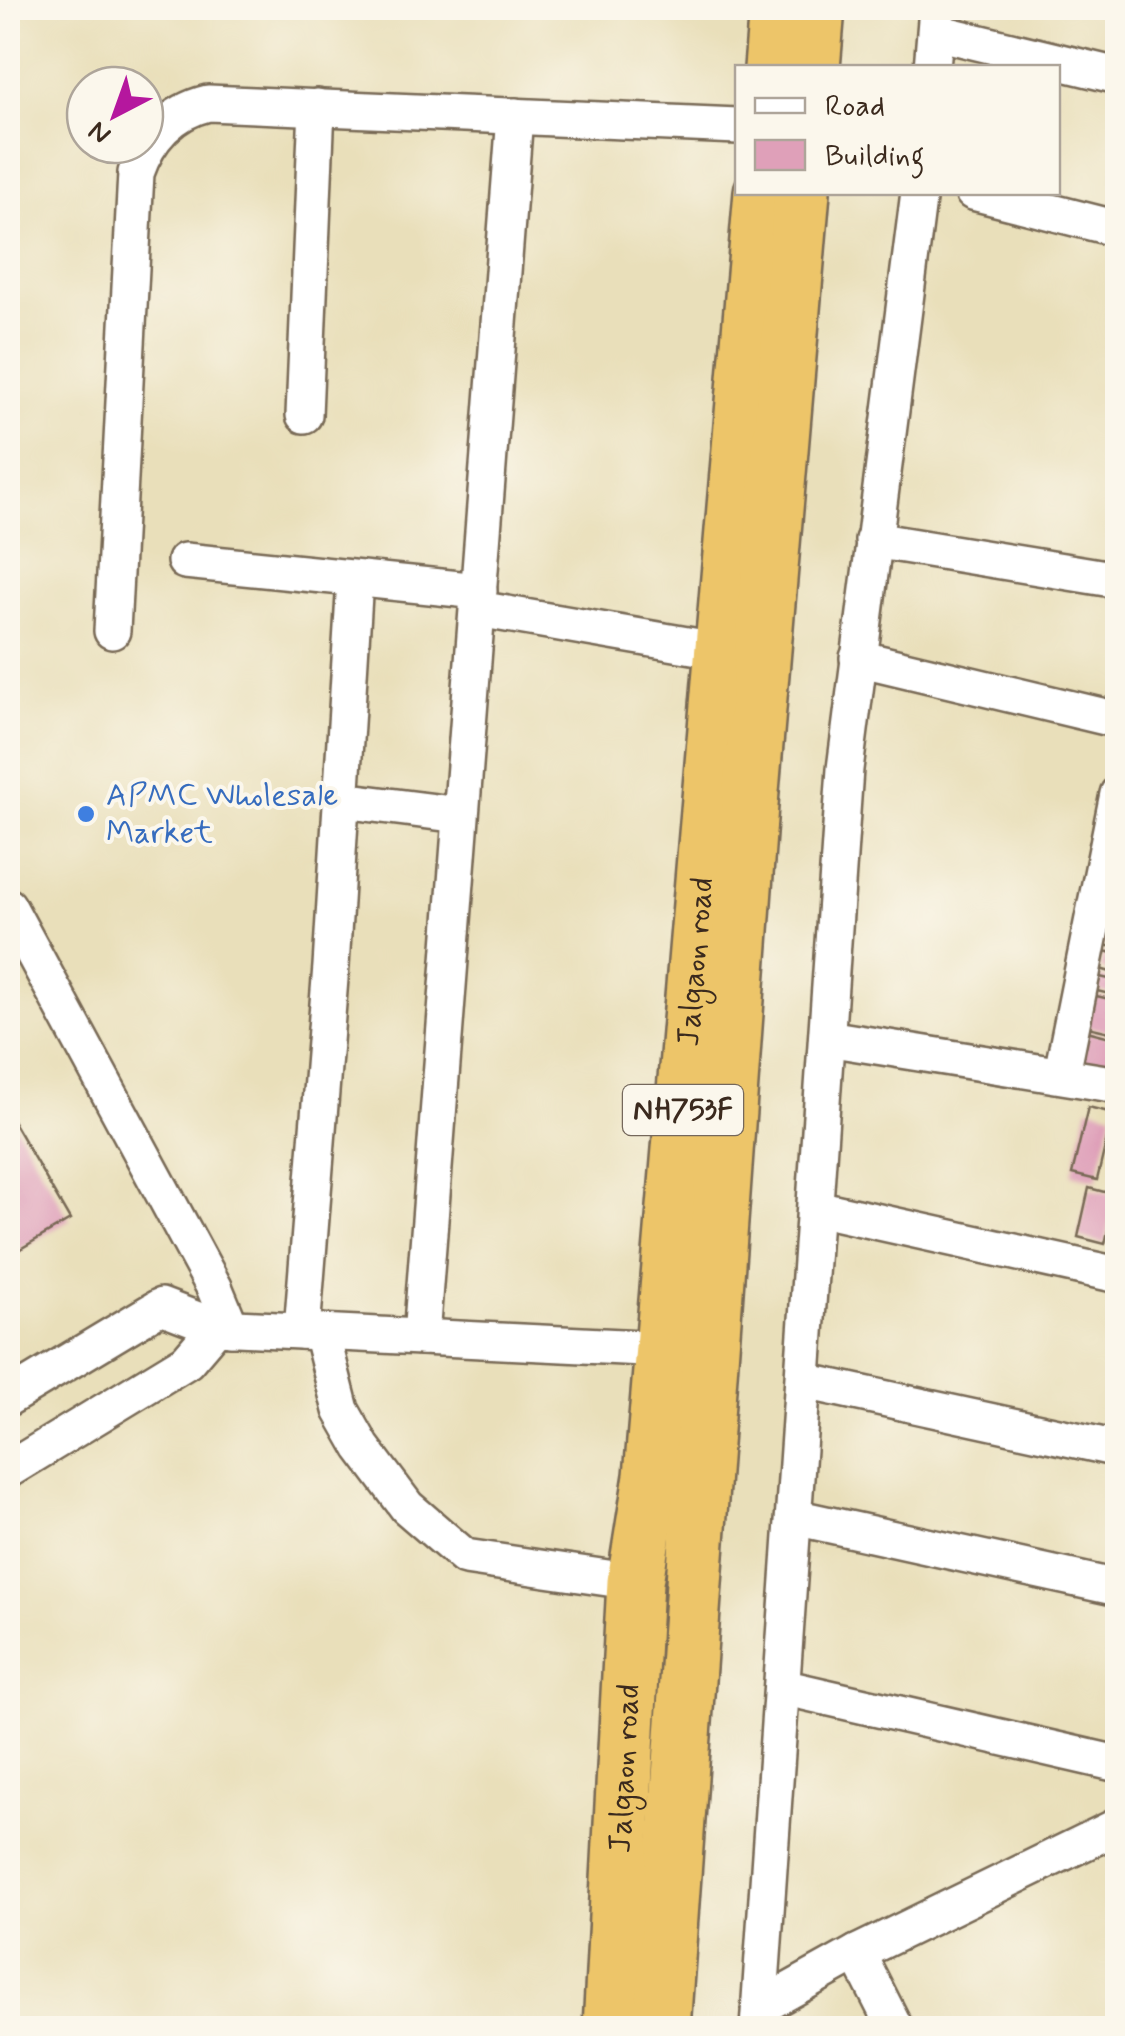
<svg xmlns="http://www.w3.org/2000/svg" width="1125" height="2036" font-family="Mynerve,sans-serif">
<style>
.building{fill:#dfa0b9}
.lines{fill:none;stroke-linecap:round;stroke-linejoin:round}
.minor-casing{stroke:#786955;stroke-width:40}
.trunk-casing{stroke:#786955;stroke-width:60}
.minor{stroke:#fff;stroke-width:35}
.trunk{stroke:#edc569;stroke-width:55}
.shop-dot{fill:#3f7fe0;stroke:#fbf7ec;stroke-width:4}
.labels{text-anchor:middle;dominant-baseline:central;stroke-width:8;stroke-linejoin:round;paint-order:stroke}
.shield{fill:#fbf7ec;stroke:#75685c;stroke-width:2.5}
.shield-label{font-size:30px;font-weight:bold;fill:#3b2a1e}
.shop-label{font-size:32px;fill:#366cbe;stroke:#fbf7ec;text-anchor:start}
.street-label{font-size:32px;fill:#3b2a1e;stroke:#fbf7ec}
</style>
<rect width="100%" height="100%" fill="#fbf7ec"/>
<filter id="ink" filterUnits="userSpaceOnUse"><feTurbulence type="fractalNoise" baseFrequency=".01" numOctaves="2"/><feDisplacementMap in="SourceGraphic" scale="20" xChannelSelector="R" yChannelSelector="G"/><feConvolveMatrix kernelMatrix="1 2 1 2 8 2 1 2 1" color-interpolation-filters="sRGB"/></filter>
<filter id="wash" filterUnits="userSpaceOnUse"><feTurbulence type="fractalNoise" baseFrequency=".0048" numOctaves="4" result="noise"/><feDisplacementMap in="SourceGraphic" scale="40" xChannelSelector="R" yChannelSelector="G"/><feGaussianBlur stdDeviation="2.25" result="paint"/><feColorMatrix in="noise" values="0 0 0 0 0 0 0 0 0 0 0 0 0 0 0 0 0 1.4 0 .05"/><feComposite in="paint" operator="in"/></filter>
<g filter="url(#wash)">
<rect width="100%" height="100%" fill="#e9dfba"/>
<g id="blocks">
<!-- building -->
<g class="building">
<polygon points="1111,897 1118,899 1118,948 1099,944"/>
<polygon points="1104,951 1118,954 1118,974 1100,969"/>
<polygon points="1100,977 1118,981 1118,996 1097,991"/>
<polygon points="1092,995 1118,1001 1118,1034 1084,1026"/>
<polygon points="1087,1031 1118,1039 1118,1076 1078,1066"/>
<polygon points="1088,1107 1113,1113 1097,1180 1072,1174"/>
<polygon points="8,1113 70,1220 8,1256"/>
<polygon points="1089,1188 1116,1195 1105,1244 1078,1237"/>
</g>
</g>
</g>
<g filter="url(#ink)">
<use href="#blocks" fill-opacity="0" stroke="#786955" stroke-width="2.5"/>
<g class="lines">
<defs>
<g id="minor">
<polyline points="936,32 1118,76"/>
<polyline points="932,68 937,8"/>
<polyline points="973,192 1118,229"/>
<polyline points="304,415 317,107"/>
<polyline points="873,540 1118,580"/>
<polyline points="185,561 479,591"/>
<polyline points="478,609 722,651"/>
<path d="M112,631L136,173C148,138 171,112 208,103L738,126"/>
<polyline points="858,658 1118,720"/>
<polyline points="342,800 460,815"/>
<polyline points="8,906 214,1287 231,1328"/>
<polyline points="827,1038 1118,1085"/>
<polyline points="1062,1073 1118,794"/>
<polyline points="816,1208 1118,1275"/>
<polyline points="302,1331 331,966 355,579"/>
<polyline points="321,1332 341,1410 362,1447 407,1507 465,1557 635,1582"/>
<polyline points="421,1337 515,116"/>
<polyline points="804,1381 1118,1449"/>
<polyline points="8,1398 161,1306 216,1327 663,1349"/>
<polyline points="8,1470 187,1361 216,1327"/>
<polyline points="794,1517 1118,1588"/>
<polyline points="782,1687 1118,1764"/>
<polyline points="857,1953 895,2028"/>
<polyline points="760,2007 857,1953 1118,1826"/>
<polyline points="758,2028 845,769 919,192"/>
</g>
<g id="trunk">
<polyline points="772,68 777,8"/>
<polyline points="812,68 817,8"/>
<path id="s1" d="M611,2028L635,1582L652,1476L762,192"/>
<polyline points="662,2028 751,791 802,192"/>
</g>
</defs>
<!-- minor casing -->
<use href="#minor" class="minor-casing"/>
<!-- trunk casing -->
<use href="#trunk" class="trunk-casing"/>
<!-- minor -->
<use href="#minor" class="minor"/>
<!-- trunk -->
<use href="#trunk" class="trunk"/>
</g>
</g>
<!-- markers -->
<circle class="shop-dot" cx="86" cy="814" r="10"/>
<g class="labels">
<!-- shield labels -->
<rect class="shield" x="623" y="1085" width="120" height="50" rx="8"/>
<g class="shield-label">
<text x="683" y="1110">NH753F</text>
</g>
<!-- shop labels -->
<g class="shop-label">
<text x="106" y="796">APMC Wholesale<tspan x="106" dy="37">Market</tspan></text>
</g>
<!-- street labels -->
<g class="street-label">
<text stroke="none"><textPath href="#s1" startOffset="1070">Jalgaon road</textPath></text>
<text stroke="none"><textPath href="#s1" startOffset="260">Jalgaon road</textPath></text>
</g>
</g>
<!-- margin -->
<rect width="1125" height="2036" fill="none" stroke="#fbf7ec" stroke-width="40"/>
<!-- legend -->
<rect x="735" y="65" width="325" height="130" fill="#fbf7ec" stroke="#aea59a" stroke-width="2.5"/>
<rect x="755" y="98" width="50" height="15" fill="#ffffff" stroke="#aea59a" stroke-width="2.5"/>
<text x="825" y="115" font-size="30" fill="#3b2a1e">Road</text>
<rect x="755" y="140" width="50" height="30" fill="#dfa0b9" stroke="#aea59a" stroke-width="2.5"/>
<text x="825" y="165" font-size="30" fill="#3b2a1e">Building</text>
<!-- north arrow -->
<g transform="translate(115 115) rotate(221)"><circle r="48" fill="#fbf7ec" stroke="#aea59a" stroke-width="2.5"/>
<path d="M0-8L18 38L0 25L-18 38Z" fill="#b5179e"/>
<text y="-15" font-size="28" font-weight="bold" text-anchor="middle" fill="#3b2a1e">N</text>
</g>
</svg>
